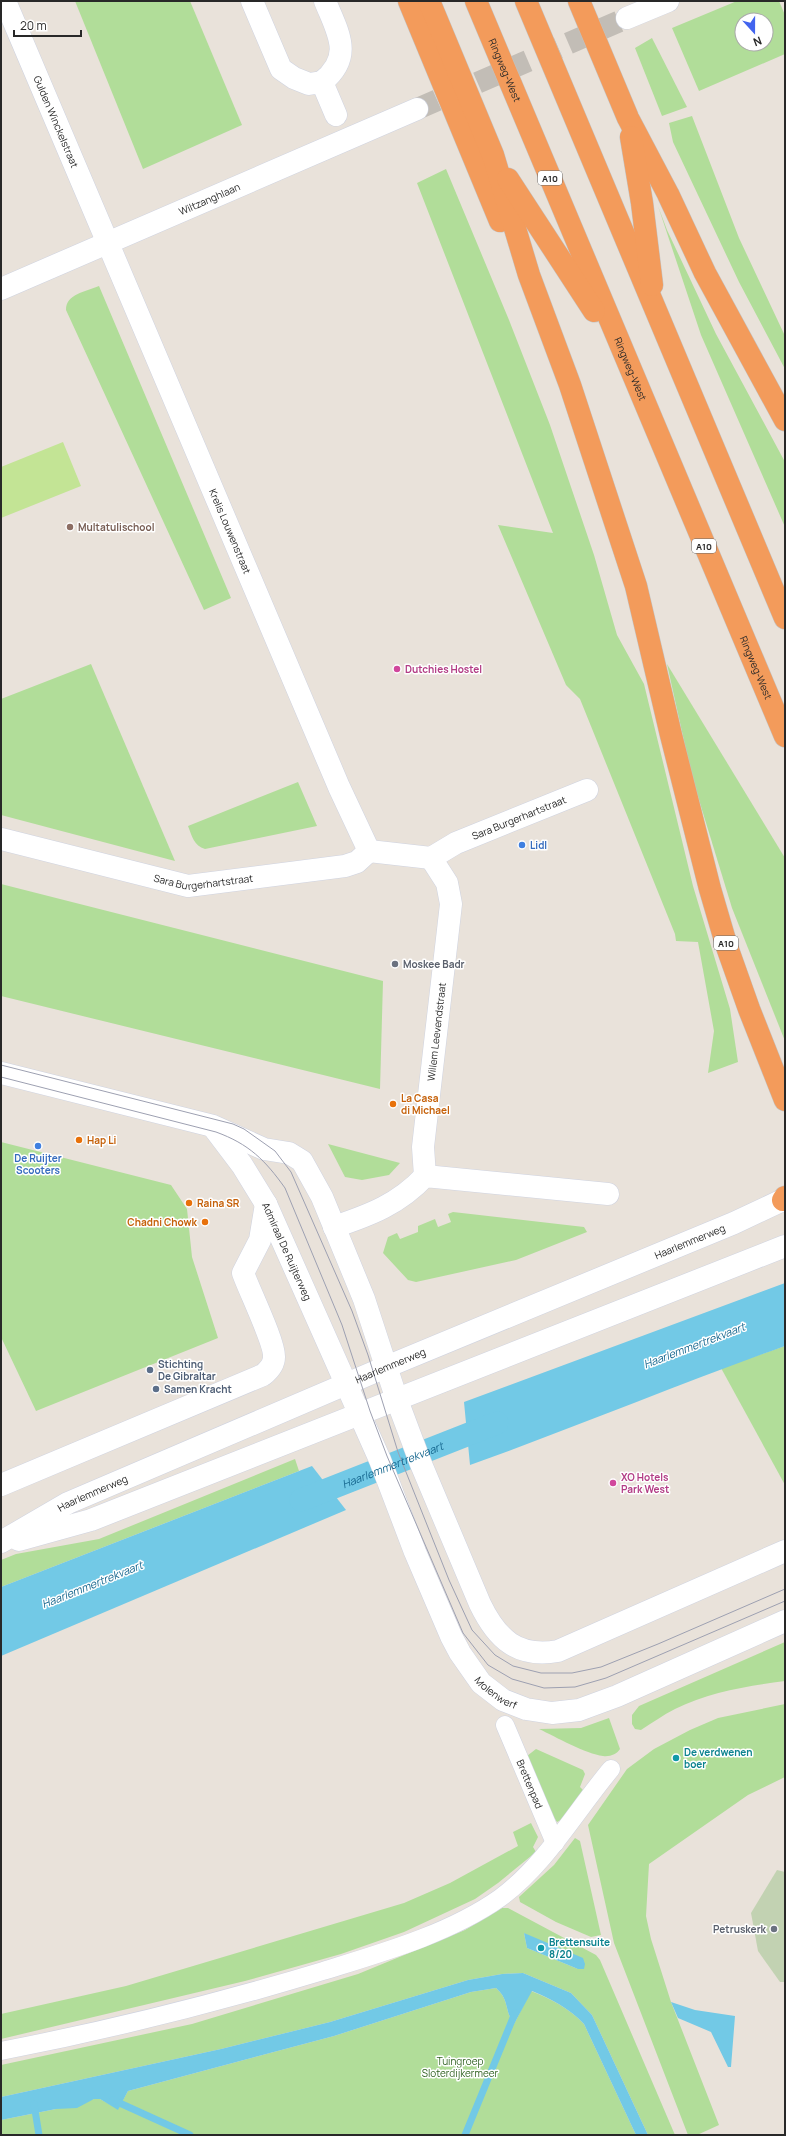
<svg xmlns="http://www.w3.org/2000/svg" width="786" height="2136" font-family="Manrope,sans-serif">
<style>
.green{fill:#b1dd99;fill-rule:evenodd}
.cemetery{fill:#c2d2b2}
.pitch{fill:#c3e495}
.water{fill:#72c9e6}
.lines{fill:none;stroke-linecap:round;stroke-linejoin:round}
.stream{stroke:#72c9e6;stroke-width:7}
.canal{stroke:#72c9e6;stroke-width:23}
.minor-tunnel{stroke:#c2bdb6;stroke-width:22;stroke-dasharray:22 11;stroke-linecap:butt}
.pedestrian-casing{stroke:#cfd3e0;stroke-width:19}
.minor-casing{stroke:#cfd3e0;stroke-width:23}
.tertiary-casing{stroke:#cfd3e0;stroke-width:23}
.secondary-casing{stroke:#cfd3e0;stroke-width:23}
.motorway-casing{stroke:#c3c3c3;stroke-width:23}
.pedestrian{stroke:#fff;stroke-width:18}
.minor{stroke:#fff;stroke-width:22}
.tertiary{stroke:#fff;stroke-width:22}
.secondary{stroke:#fff;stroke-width:22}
.motorway{stroke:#f39b5b;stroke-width:22}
.tram{stroke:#9da0b1;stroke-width:1}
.education-dot{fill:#8d6e63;stroke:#fff;stroke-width:1.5}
.hotel-dot{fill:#d1479c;stroke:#fff;stroke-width:1.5}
.shop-dot{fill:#3f7fe0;stroke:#fff;stroke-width:1.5}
.worship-dot{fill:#6b7280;stroke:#fff;stroke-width:1.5}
.food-dot{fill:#e8710a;stroke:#fff;stroke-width:1.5}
.service-dot{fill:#5c6f8a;stroke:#fff;stroke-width:1.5}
.culture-dot{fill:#0f9aa8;stroke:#fff;stroke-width:1.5}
.labels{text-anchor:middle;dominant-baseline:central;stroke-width:3;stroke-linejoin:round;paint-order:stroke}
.shield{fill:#fff;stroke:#686868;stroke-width:1}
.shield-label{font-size:9px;font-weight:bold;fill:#282828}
.street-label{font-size:10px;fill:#282828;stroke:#fff}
.education-label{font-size:10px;font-weight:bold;fill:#785e54;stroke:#fff;text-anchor:start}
.hotel-label{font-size:10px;font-weight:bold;fill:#b23c85;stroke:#fff;text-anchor:start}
.shop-label{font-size:10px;font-weight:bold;fill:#366cbe;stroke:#fff;text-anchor:start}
.worship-label{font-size:10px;font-weight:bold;fill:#5b616d;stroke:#fff;text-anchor:start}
.food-label{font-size:10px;font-weight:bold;fill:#c56008;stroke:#fff;text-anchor:start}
.service-label{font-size:10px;font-weight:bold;fill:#4e5e75;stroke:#fff;text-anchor:start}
.culture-label{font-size:10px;font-weight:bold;fill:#0d838f;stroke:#fff;text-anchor:start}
.park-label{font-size:10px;fill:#2c5f1d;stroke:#fff}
.water-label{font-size:11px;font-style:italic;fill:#15668e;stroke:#fff}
</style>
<rect width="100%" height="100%" fill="#e9e2da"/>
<!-- green -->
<g class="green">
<polygon points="75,1 190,1 242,125 143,169"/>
<path d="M737,1H779L785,15V54L699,91L672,28ZM742,20H766V44H742Z"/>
<polygon points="652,38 687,107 662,116 635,48"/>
<polygon points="692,116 739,238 785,336 785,369 739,282 673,142 669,123"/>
<polygon points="446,169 509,320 550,425 594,555 617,635 644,684 693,886 730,1009 738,1062 708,1073 714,1031 698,942 676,941 675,934 580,699 566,685 498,525 553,533 417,183"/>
<polygon points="658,206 667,230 716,334 785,462 785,527 701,335"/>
<path d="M99,286L231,598L204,610L66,310C66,294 85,292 99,286Z"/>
<polygon points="91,664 175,861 1,815 1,699"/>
<polygon points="667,664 785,858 785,1041 732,908 692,777"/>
<path d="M298,782L317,826L205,849C194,846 192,836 188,826Z"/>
<polygon points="1,884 383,981 380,1089 1,996"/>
<polygon points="1,1142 171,1185 187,1209 192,1257 218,1338 36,1411 1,1337"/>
<polygon points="328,1144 400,1163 389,1175 362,1180 345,1177"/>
<polygon points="453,1212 584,1227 587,1232 516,1260 416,1282 408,1280 383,1253 388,1237 397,1233 400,1239 418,1232 418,1226 435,1219 438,1227 451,1222 448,1214"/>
<polygon points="785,1346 785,1485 721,1368"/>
<polygon points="295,1459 299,1471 1,1587 1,1560 16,1554 99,1539"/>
<path d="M785,1642V1681C748,1686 709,1692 675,1709C663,1715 652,1723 641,1730L635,1729L632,1724V1715L639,1706Z"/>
<polygon points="785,1704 785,1777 748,1795 649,1864 646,1916 651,1939 671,2002 719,2125 697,2135 688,2135 614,1943 588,1825 627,1769 654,1749 690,1730 718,1718"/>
<path d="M609,1718L620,1749C617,1754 610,1757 603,1756C586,1754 556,1737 539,1729L581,1728Z"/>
<polygon points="536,1749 583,1770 585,1774 580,1787 584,1791 561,1820 557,1822 553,1816 527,1756"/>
<polygon points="531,1823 538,1837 533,1847 536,1852 498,1883 475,1899 404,1932 341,1954 245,1981 1,2039 1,2014 126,1986 404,1903 450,1883 518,1846 513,1832"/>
<polygon points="575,1838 580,1841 601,1935 591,1937 556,1922 520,1902 519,1897 554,1865"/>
<path d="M502,1908H508L596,1955L600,1960L675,2135H648L592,2015L571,1993L523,1973L502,1974L468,1980L330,2022L221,2049L1,2097V2065L192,2024L358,1974L465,1930ZM524,1933L578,1969L527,1948Z"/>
<path d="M496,1988C510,2000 504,2011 514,2024L531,1991C551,1999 569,2008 584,2024L636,2135H1V2120L56,2109L94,2099H100L118,2109L128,2091L334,2036L471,1992Z"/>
</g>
<!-- cemetery -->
<polygon class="cemetery" points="777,1870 785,1872 785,1982 780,1982 758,1951 751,1913"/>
<!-- pitch -->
<polygon class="pitch" points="63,442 81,486 1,518 1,467"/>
<!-- water -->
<g class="water">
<path d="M785,1283V1346C679,1384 576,1427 470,1465L464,1402Z"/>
<polygon points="312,1466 346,1510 1,1656 1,1587"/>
<polygon points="524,1933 583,1958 585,1964 584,1969 578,1969 527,1948"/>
<path d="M523,1973L571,1993L592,2015L648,2135H636L584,2024C569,2008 551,1999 532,1991L514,2024C504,2011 510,2000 496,1988L471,1992L334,2036L128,2091L118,2110L100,2099H94L77,2108L56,2109L1,2120V2097L221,2049L330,2022L468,1980L502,1974Z"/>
<polygon points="671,2002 695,2010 735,2016 731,2067 728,2067 711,2032 678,2018"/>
</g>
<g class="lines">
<!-- stream -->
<g class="stream">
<polyline points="113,2100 190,2135"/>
<polyline points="34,2104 39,2135"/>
<polyline points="465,2135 515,2013"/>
</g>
<!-- canal -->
<path class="canal" id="s1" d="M301,1500L497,1423"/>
<!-- minor-tunnel -->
<polyline class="minor-tunnel" points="417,109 627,18"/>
<defs>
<g id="pedestrian">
<path id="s2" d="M505,1725L555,1843"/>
<path d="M1,2051C109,2030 217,2003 323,1971C381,1953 449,1934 500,1898C546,1864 575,1812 611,1769"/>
</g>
<g id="minor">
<path id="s3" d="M5,1L339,787L369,851"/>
<polyline points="252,1 281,69 294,78 309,84 322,82 336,115"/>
<polyline points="627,18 668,1"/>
<path d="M322,82C354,56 338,33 325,1"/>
<path id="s4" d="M1,289L417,109"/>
<path id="s5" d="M1,839L188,886L345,866L357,862L369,851"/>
<polyline points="369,851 431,858"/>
<path id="s6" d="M431,858L456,843L587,790"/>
<path id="s7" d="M425,1176L423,1147L451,904L447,883L431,858"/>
<path d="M334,1227C370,1215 399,1204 425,1176L608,1194"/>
<path d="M1,1485L263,1375C268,1371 274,1365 274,1357C275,1343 249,1290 243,1273L260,1240L266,1204"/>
</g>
<g id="tertiary">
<path d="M1,1073L213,1126L264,1149L289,1153L302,1161L322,1197L364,1299L397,1400L421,1464L480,1604C497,1639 517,1658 558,1651L785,1551"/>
<path id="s8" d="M214,1128L242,1165L266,1204L380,1460L415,1552L451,1636L460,1653L481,1683L503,1700L526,1709L552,1713L579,1710L617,1696L785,1621"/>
</g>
<g id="secondary">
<polyline points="19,1540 91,1520 785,1246"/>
<path id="s9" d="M1,1542L68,1503L386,1367L734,1223L785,1199"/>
</g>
<g id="motorway">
<polyline points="409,1 500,221"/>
<polyline points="429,1 493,155 529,275 570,385 636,586 671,735 710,889 727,947 749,1009 785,1100"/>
<path id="s10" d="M476,1L785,736"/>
<polyline points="526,1 785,618"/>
<polyline points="579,1 628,118 668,194 705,273 785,420"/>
<polyline points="631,137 642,203 652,285"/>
<polyline points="508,179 594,311"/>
<polyline points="783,1200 785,1197"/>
</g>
</defs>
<!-- pedestrian casing -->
<use href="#pedestrian" class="pedestrian-casing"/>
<!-- minor casing -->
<use href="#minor" class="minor-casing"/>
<!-- tertiary casing -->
<use href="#tertiary" class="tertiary-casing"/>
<!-- secondary casing -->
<use href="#secondary" class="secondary-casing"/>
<!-- motorway casing -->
<use href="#motorway" class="motorway-casing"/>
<!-- pedestrian -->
<use href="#pedestrian" class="pedestrian"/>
<!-- minor -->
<use href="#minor" class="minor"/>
<!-- tertiary -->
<use href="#tertiary" class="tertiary"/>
<!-- secondary -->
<use href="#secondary" class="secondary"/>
<!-- motorway -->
<use href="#motorway" class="motorway"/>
<!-- tram -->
<g class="tram">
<polyline points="1,1065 233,1124 244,1129 275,1151 291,1172 352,1311 368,1355 398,1452 449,1580 472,1630 495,1655 513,1666 541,1673 572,1673 601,1667 658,1644 785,1589"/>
<path d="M1,1077L216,1132C249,1144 265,1160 285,1188L342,1325L370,1411L387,1456L463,1633L488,1665L512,1679L544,1688L575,1687L606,1678L785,1601"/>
</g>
</g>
<!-- markers -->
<circle class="education-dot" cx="70" cy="527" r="4"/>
<g class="hotel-dot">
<circle cx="397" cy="669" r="4"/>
<circle cx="613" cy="1483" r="4"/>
</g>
<g class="shop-dot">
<circle cx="522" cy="845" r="4"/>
<circle cx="38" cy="1146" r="4"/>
</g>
<g class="worship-dot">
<circle cx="395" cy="964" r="4"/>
<circle cx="774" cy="1929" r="4"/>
</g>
<g class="food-dot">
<circle cx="393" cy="1104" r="4"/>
<circle cx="79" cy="1140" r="4"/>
<circle cx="189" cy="1203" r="4"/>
<circle cx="205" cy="1222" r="4"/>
</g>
<g class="service-dot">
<circle cx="150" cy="1370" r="4"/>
<circle cx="156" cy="1389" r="4"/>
</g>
<g class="culture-dot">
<circle cx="676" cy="1758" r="4"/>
<circle cx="541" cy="1948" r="4"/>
</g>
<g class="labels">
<!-- shield labels -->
<g class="shield">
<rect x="538" y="171" width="24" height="14" rx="3"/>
<rect x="692" y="539" width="24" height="14" rx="3"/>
<rect x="714" y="936" width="24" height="14" rx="3"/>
</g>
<g class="shield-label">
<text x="550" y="178">A10</text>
<text x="704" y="546">A10</text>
<text x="726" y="943">A10</text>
</g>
<!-- street labels -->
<g class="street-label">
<text stroke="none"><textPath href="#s10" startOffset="75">Ringweg-West</textPath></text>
<text stroke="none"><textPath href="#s3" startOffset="131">Gulden Winckelstraat</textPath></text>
<text stroke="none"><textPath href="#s4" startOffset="227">Wiltzanghlaan</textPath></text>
<text stroke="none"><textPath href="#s10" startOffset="399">Ringweg-West</textPath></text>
<text stroke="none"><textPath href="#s3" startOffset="576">Krelis Louwenstraat</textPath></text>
<text stroke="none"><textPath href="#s10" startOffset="723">Ringweg-West</textPath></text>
<text stroke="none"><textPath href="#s6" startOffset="97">Sara Burgerhartstraat</textPath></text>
<text stroke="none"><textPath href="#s5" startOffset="208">Sara Burgerhartstraat</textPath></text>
<text stroke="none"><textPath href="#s7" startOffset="145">Willem Leevendstraat</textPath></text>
<text stroke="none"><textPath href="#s9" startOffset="752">Haarlemmerweg</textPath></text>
<text stroke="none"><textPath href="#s8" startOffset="144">Admiraal De Ruijterweg</textPath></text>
<text stroke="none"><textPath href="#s9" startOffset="428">Haarlemmerweg</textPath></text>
<text stroke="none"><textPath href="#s9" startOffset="104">Haarlemmerweg</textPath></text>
<text stroke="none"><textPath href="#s8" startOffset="636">Molenwerf</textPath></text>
<text stroke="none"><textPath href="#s2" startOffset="64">Brettenpad</textPath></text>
</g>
<!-- education labels -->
<g class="education-label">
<text x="78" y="527">Multatulischool</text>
</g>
<!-- hotel labels -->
<g class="hotel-label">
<text x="405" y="669">Dutchies Hostel</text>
<text x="621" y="1477">XO Hotels<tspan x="621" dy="12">Park West</tspan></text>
</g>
<!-- shop labels -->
<g class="shop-label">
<text x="530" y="845">Lidl</text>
<text x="38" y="1158" text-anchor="middle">De Ruijter<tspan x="38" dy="12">Scooters</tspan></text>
</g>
<!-- worship labels -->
<g class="worship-label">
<text x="403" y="964">Moskee Badr</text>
<text x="766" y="1929" text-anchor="end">Petruskerk</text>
</g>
<!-- food labels -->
<g class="food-label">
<text x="401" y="1098">La Casa<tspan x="401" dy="12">di Michael</tspan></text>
<text x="87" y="1140">Hap Li</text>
<text x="197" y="1203">Raina SR</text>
<text x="197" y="1222" text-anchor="end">Chadni Chowk</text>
</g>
<!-- service labels -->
<g class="service-label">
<text x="158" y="1364">Stichting<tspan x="158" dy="12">De Gibraltar</tspan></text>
<text x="164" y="1389">Samen Kracht</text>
</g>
<!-- culture labels -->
<g class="culture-label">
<text x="684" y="1752">De verdwenen<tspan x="684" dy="12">boer</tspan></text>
<text x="549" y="1942">Brettensuite<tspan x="549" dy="12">8/20</tspan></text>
</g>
<!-- park labels -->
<g class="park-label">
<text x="460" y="2061">Tuingroep<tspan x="460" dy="12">Sloterdijkermeer</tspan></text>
</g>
<!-- water labels -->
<g class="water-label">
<text transform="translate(694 1345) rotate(-21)">Haarlemmertrekvaart</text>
<text stroke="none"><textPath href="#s1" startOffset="98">Haarlemmertrekvaart</textPath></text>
<text transform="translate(92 1584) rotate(-22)">Haarlemmertrekvaart</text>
</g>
</g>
<!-- border -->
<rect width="786" height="2136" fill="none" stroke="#282828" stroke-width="4"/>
<!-- north arrow -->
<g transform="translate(754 32) rotate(159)"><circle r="19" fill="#ffffff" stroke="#a9a9a9"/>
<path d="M0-3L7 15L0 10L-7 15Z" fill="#4264ee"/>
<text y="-6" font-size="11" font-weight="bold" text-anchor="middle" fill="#282828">N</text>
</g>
<!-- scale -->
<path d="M14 30v6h67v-6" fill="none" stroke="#282828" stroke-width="2"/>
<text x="20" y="30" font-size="12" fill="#282828" stroke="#ffffff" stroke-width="3" paint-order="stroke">20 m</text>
</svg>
